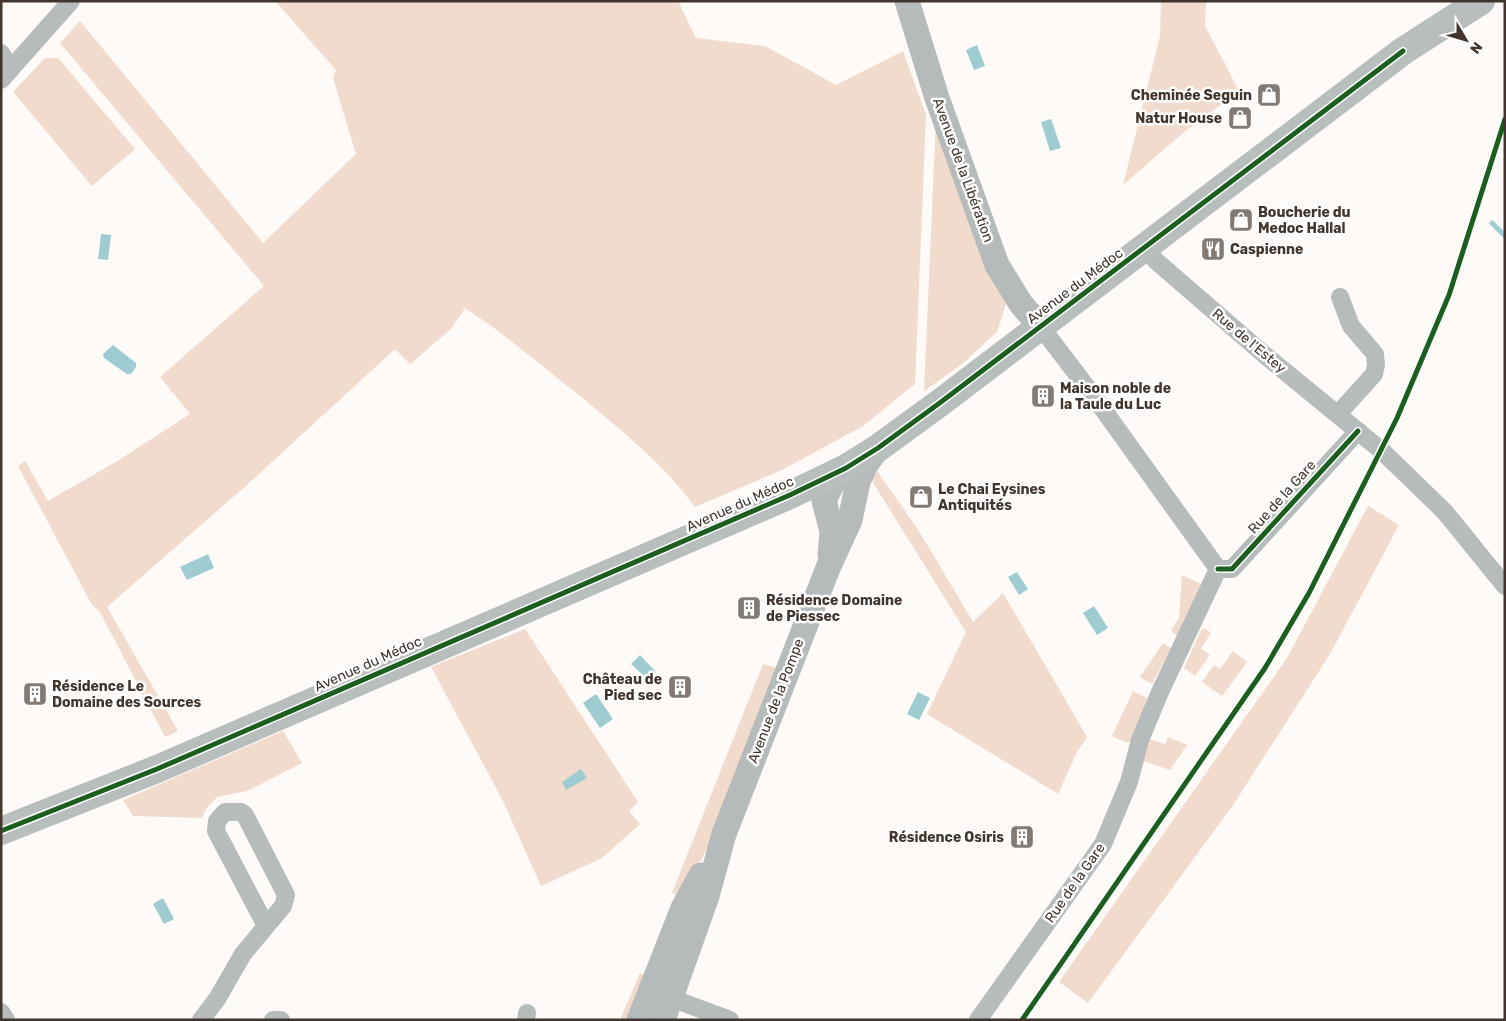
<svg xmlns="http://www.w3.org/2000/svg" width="1506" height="1021" font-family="Rubik,sans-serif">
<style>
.green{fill:#f0dbcd}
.water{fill:#9eccd1}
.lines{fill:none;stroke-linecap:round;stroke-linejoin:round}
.stream{stroke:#9eccd1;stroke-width:5}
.street{stroke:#b6bcbc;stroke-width:18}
.secondary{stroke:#b5babb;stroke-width:25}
.primary{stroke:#b8bebd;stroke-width:28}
.cycleway-casing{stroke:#fff;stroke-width:8}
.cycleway{stroke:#1b5e20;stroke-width:5}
.labels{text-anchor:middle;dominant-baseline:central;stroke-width:5;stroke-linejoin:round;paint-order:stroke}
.poi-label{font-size:14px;font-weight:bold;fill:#41352d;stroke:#fff;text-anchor:start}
.street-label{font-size:14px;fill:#41352d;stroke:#fff}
</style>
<rect width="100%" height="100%" fill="#fdfaf7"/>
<!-- green -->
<g class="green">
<path d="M275,1H678L696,38L765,46L836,85L903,51L926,115L915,384L863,426L780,471L695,507C663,463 622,431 580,396C542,366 505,334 465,308L451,329L410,364L395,349L248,484L107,607L178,731L165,737L100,612L92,605L18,466L25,461L48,501L119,460L190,414L160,377L264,286L60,43L80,21L263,243L356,154L333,78L336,70Z"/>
<polygon points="1161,1 1206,1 1205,26 1239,91 1184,132 1123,185 1160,36"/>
<polygon points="45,58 58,58 135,149 92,186 13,92"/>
<polygon points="936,119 989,268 1006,304 997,332 962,364 924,391"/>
<polygon points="877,471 919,531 973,622 1003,593 1087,737 1077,752 1058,794 927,714 966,632 870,478"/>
<polygon points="1368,506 1399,525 1330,654 1233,805 1088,1003 1059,982 1287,658"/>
<polygon points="1182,575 1201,584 1177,636 1171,630 1179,618"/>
<polygon points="1204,628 1211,633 1201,648 1210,655 1195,676 1184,668 1201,630"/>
<polygon points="525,629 638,802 629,811 640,824 602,858 541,886 503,801 431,667"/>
<polygon points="1163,643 1171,648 1152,684 1140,677"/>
<polygon points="1233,651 1247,662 1222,696 1202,682 1214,665 1220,669"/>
<polygon points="763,664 777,668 708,847 681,898 672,893"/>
<polygon points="1133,691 1147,698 1135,739 1127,743 1112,736"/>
<polygon points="283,731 302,763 247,791 217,797 206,809 202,818 133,816 123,800"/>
<polygon points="1168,737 1187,745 1170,770 1143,761 1149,739 1165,744"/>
<polygon points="640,973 648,977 633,1020 620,1020"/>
</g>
<!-- water -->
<g class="water">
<polygon points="977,45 985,66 974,70 966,50"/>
<polygon points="1051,119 1061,148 1050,151 1041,122"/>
<polygon points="101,234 111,235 108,260 98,259"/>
<polygon points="113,345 136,363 136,367 131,374 127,374 104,358 103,354"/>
<polygon points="208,554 214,568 187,580 180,567"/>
<polygon points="1017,572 1028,589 1019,595 1008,577"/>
<polygon points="1094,606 1108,628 1097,635 1083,613"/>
<polygon points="640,655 656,672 648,680 631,664"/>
<polygon points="918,692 930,698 919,720 907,714"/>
<polygon points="596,694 613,719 600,728 583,703"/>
<polygon points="581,769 587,778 566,790 562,782"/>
<polygon points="163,898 174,919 164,924 153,904"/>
</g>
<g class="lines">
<!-- stream -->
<polyline class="stream" points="1492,223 1505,236"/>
<!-- street -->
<g class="street">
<polyline points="1,53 11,69"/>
<polyline points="1,80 71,1"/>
<polyline points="1144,246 1156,261 1266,356 1382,451 1445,512 1505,586"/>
<polyline points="1338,414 1374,374 1376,365 1375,354 1351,326 1340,297"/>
<polyline points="1218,569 1232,569 1358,431"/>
<polyline points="660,994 730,1020"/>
<polyline points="1,1012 6,1020"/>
<polyline points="201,1020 217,999 243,954 283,906 286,895 245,815 241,812 225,812 217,821 216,831 266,926"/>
<polyline points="273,1020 281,1020"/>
<polyline points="526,1020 527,1013"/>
<polyline points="978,1020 1103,844 1129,782 1140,740 1160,692 1218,569 1092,394 1041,327"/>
</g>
<!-- secondary -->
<g class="secondary">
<polyline points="907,1 937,98 997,265 1021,304 1041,327"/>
<polyline points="830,555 832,531 824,501 831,486 846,468"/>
<polyline points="639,1020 683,908 701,875"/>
<polyline points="663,1020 707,896 724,834 828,568 850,520 858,482 865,466 878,448"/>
</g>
<!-- primary -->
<polyline class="primary" points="1,831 157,769 790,495 846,468 878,448 941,402 1403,51 1481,1"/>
<defs>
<g id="cycleway">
<polyline points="1218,569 1232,569 1358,431"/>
<polyline points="1,831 157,769 790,495 846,468 878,448 941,402 1403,51"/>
<polyline points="1022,1020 1265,668 1309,593 1397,418 1449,295 1505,119"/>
</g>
</defs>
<!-- cycleway casing -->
<use href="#cycleway" class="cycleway-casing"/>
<!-- cycleway -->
<use href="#cycleway" class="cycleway"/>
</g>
<!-- icons -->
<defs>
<symbol id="shop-square" viewBox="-11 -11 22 22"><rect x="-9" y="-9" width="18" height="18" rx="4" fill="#837a74" stroke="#fff"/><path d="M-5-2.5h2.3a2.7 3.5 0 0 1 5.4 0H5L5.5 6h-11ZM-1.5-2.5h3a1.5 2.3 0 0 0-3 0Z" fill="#fff"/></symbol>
<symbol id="restaurant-square" viewBox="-11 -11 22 22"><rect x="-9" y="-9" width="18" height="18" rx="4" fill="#837a74" stroke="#fff"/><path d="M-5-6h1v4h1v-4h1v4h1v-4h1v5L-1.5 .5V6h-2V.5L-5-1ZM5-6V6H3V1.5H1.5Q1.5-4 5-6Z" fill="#fff"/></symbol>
<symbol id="building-square" viewBox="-11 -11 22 22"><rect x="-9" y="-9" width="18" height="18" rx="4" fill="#837a74" stroke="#fff"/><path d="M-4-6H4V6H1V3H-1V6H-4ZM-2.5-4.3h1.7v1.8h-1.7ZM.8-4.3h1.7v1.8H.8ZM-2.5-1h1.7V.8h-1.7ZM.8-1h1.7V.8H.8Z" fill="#fff"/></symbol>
</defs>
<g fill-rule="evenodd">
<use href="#shop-square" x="1255" y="81" width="28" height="28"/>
<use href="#shop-square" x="1226" y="104" width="28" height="28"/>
<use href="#shop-square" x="1227" y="206" width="28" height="28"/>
<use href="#restaurant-square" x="1199" y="235" width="28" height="28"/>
<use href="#building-square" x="1029" y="382" width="28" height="28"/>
<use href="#shop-square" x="907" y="483" width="28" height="28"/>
<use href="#building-square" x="735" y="594" width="28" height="28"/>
<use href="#building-square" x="666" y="673" width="28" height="28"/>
<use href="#building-square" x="21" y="680" width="28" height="28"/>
<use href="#building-square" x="1008" y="823" width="28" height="28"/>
</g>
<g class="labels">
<!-- poi labels -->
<g class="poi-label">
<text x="1252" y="95" text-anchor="end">Cheminée Seguin</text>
<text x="1222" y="118" text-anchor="end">Natur House</text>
<text x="1258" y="212">Boucherie du<tspan x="1258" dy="16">Medoc Hallal</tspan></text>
<text x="1230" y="249">Caspienne</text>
<text x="1060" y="388">Maison noble de<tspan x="1060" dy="16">la Taule du Luc</tspan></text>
<text x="938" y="489">Le Chai Eysines<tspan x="938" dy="16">Antiquités</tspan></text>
<text x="766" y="600">Résidence Domaine<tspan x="766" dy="16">de Piessec</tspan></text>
<text x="662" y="679" text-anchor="end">Château de<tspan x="662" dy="16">Pied sec</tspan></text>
<text x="52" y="686">Résidence Le<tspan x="52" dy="16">Domaine des Sources</tspan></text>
<text x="1004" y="837" text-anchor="end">Résidence Osiris</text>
</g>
<!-- street labels -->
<g class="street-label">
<text transform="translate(963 170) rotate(70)">Avenue de la Libération</text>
<text transform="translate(1075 286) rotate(-37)">Avenue du Médoc</text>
<text transform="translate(1249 341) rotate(40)">Rue de l'Estey</text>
<text transform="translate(1282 497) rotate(-48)">Rue de la Gare</text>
<text transform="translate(740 504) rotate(-24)">Avenue du Médoc</text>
<text transform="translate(368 664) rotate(-24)">Avenue du Médoc</text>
<text transform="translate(776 701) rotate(-69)">Avenue de la Pompe</text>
<text transform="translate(1075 883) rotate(-55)">Rue de la Gare</text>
</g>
</g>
<!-- border -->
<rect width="1506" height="1021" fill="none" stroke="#41352d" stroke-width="5"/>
<!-- north arrow -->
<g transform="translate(1466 40) rotate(128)" stroke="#ffffff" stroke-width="4" paint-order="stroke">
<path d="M0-4L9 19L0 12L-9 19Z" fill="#41352d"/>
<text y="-8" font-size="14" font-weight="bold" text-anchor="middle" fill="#41352d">N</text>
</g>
</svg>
